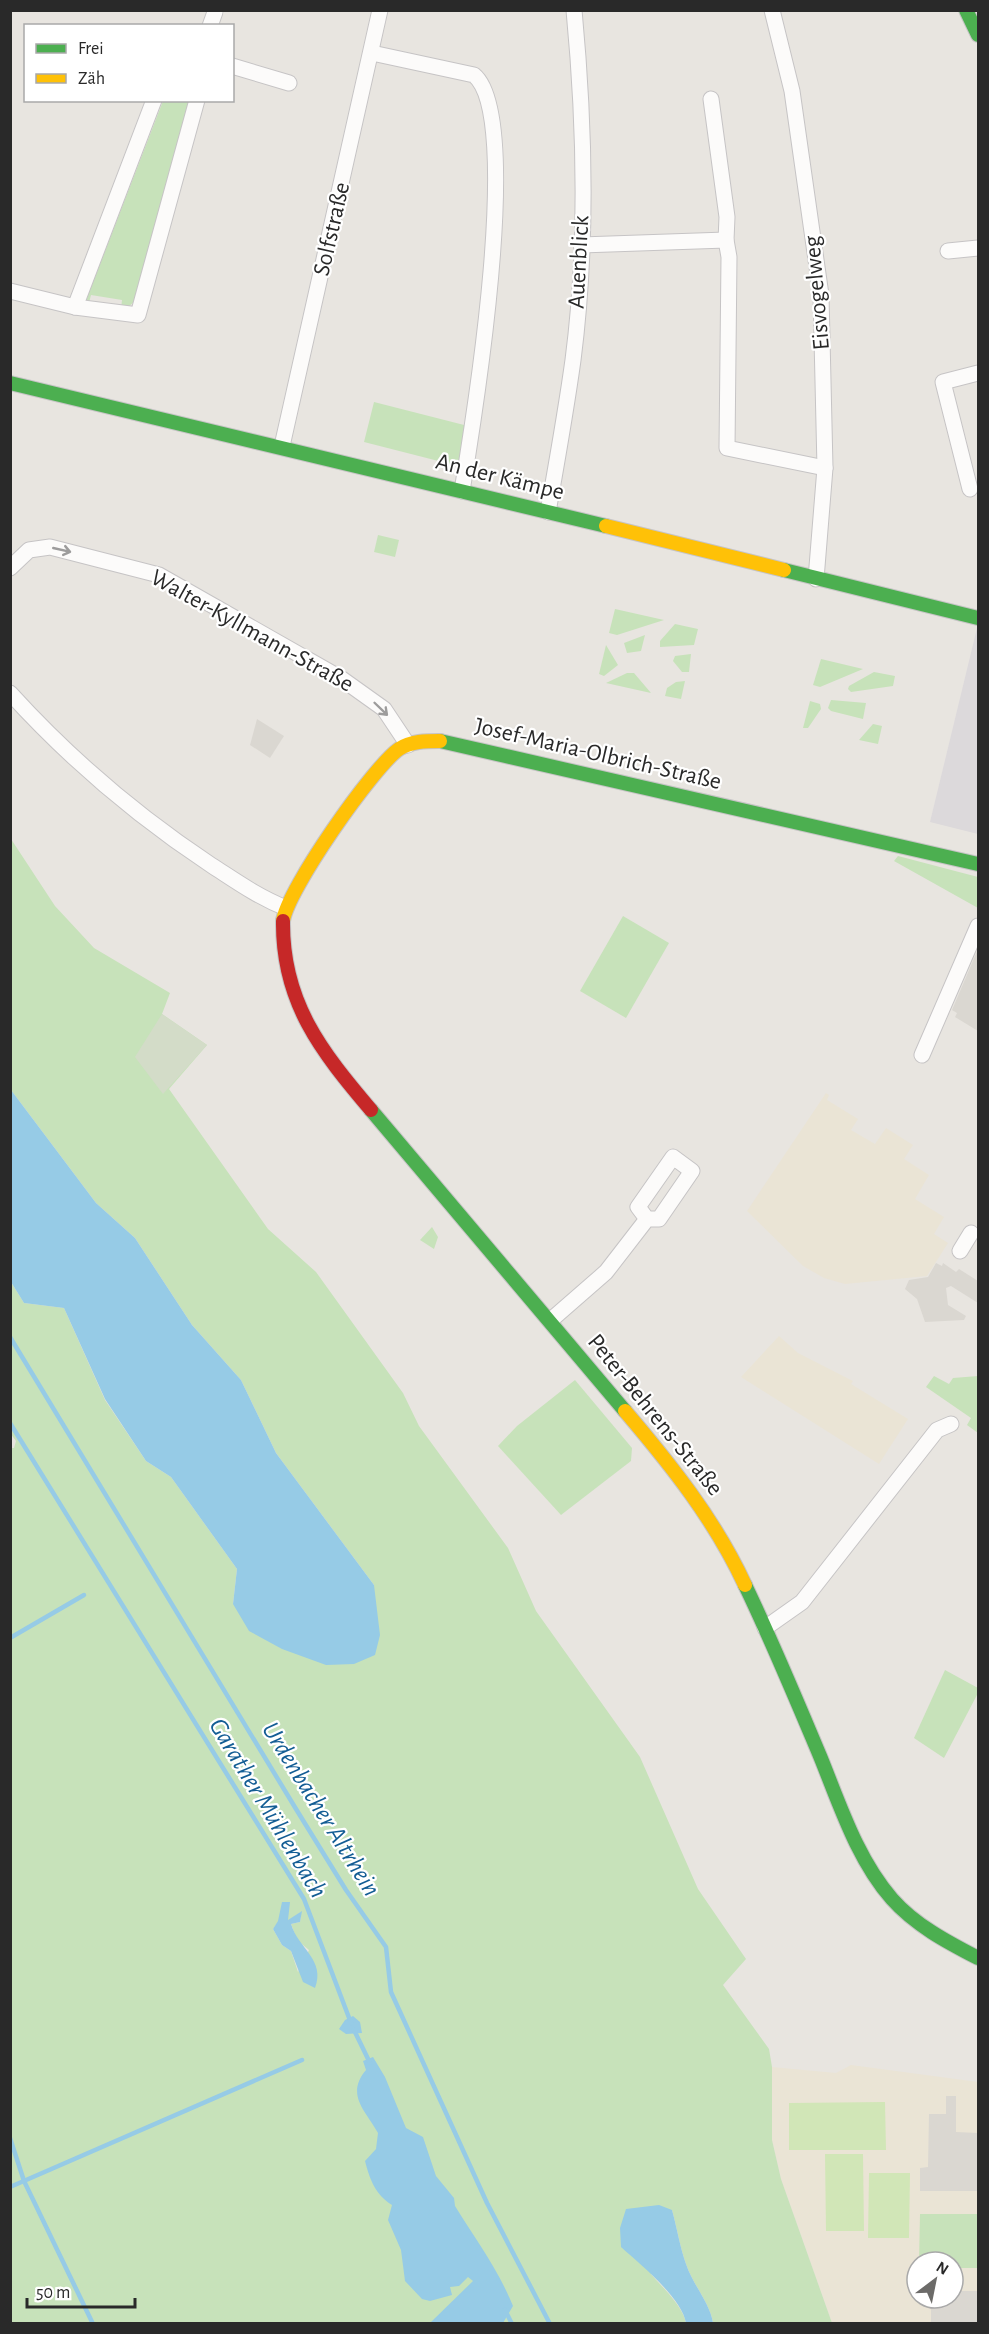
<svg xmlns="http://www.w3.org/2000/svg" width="989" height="2334" font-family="'Alegreya Sans',sans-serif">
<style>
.industrial{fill:#dcd9db}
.education{fill:#eae4d5;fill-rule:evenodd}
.green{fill:#c7e2ba;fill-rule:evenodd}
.cemetery{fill:#d3dcc8}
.pitch{fill:#d1e6b7}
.plaza{fill:#dad7d1}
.water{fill:#96cbe6}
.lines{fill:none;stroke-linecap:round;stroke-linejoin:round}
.stream{stroke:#96cbe6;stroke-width:4.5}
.street-casing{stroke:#c6c4c5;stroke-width:17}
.fast-casing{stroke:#c6c4c5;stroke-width:16}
.slow-casing{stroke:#c6c4c5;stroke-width:16}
.jam-casing{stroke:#c6c4c5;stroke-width:16}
.street{stroke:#fcfbfa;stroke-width:15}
.fast{stroke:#4caf50;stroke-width:14}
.slow{stroke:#ffc107;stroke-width:14}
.jam{stroke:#c62828;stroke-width:14}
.oneway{stroke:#9d9c9c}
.labels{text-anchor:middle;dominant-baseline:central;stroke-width:4.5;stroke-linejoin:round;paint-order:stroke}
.street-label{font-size:24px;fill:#292929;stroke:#fff}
.water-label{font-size:26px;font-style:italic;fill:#135d94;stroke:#fff}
</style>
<rect width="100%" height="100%" fill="#e8e5e0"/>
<!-- industrial -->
<polygon class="industrial" points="977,628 978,628 978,834 930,822"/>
<!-- education -->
<g class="education">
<polygon points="826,1093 829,1095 827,1100 858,1119 851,1130 875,1144 886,1128 913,1145 904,1159 929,1175 915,1199 944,1217 934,1234 948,1243 927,1276 845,1284 824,1278 803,1266 747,1211"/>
<polygon points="779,1336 798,1353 847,1378 853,1381 851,1384 908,1419 879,1464 741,1377"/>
<path d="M851,2065L978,2082V2323H832L781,2179L772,2140V2067L836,2073ZM917,2262H953V2298H917Z"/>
</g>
<!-- green -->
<g class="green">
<polygon points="163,101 190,101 135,301 127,308 121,309 122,300 91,295 89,303 85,303"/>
<polygon points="374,402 468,426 458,466 364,442"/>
<polygon points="378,535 399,540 395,557 374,552"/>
<polygon points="615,609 664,620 617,635 609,633"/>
<polygon points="675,624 698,629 694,645 660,647 660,641"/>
<polygon points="645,635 641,651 627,653 624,643"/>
<polygon points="606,645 618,665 604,676 599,674"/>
<polygon points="691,654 689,672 682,672 673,661 675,656"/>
<polygon points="821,659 863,669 820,687 813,685"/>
<polygon points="874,672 895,676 893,686 851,692 848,689 849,686"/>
<polygon points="627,673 634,673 651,693 606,683"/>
<polygon points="685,681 681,699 665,696 667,688 676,682"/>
<polygon points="831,700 866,703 863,719 831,711 828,708"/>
<polygon points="810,701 820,704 821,709 808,728 803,728"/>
<polygon points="873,724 882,726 878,744 859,740"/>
<path d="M11,839L55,906L94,948L170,993L162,1014L207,1045L169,1089L268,1229L316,1272L403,1393L419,1426L508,1548L536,1611L640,1757L698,1889L746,1959L723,1985L769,2049L772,2067V2140L781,2179L832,2323H713C710,2303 693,2285 686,2264C680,2247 677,2228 672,2210L651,2274C662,2287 683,2306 686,2323H11L10,1448H14L16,1441L10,1433L11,1282L24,1303L64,1308L105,1400L146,1461L171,1477L237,1569L233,1604L374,1585L276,1453L241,1380L192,1325L135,1238L96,1203L11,1090ZM288,1909V1921L301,1912L300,1922L291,1924L297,1940L309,1950L298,1972L291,1951L282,1945L273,1929Z"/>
<polygon points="898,856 978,877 978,908 894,861"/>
<polygon points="623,916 669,943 626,1018 580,991"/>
<polygon points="432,1227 438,1237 434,1249 420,1240"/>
<polygon points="934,1376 949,1384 953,1378 978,1376 978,1433 967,1425 971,1418 926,1387"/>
<polygon points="575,1380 632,1448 631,1461 561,1515 498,1446 517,1426"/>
<polygon points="945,1670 978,1688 978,1693 944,1758 914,1738"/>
<polygon points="920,2214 978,2214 978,2268 953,2268 953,2262 919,2262"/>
</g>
<!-- cemetery -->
<polygon class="cemetery" points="162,1014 207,1045 163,1094 135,1057"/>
<!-- pitch -->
<g class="pitch">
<polygon points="885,2102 886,2150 789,2150 789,2103"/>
<polygon points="825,2154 863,2154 864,2231 826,2231"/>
<polygon points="869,2173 910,2173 909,2238 868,2238"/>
</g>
<!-- plaza -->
<g class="plaza">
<polygon points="257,719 284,736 270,758 250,745"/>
<polygon points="978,949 978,1031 955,1017 957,1013 952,1010"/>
<polygon points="936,1263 942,1266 943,1263 956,1272 959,1269 978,1281 978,1303 951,1286 946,1288 948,1305 966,1316 964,1320 925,1322 917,1299 905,1289 909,1280 928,1277"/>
<polygon points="946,2096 956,2096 956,2132 978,2133 978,2191 920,2191 920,2168 928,2167 929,2114 946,2114"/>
<polygon points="953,2291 978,2291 978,2323 931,2323 931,2298 953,2298"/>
</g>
<!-- water -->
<g class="water">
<polygon points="11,1090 96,1203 135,1238 192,1325 241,1380 276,1453 374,1585 380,1635 375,1655 354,1664 326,1665 282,1649 249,1631 233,1604 237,1569 171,1477 146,1461 105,1399 64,1308 24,1303 11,1282"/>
<path d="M282,1902H290L288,1920L302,1911L300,1922L291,1924C298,1948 326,1960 315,1988L303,1982L291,1951L282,1945L273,1929L278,1921Z"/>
<polygon points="353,2016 360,2022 362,2033 346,2034 339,2029 345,2020"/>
<path d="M373,2057L385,2077L406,2128L423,2137L436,2176L454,2198L455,2206C476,2240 498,2269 513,2306L503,2323H430L473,2281L468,2277L459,2286L450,2287L452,2295L430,2301L422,2299L405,2281L401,2250L388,2220L392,2205C375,2194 370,2180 365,2161L376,2149L378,2133C366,2111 345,2095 366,2070L363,2061Z"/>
<path d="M659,2205L672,2210C677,2228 680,2247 686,2264C693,2285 710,2303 713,2323H686C682,2298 640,2264 621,2247L620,2228L626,2209Z"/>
</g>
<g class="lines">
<!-- stream -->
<g class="stream">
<polyline points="10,1337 296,1809 346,1890 386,1947 391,1992 487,2203 550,2324"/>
<polyline points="10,1423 304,1899 351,2023"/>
<polyline points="10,1638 84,1595"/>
<polyline points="354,2030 370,2063"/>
<polyline points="10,2138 24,2181 93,2324"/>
<polyline points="10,2187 302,2060"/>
<polyline points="505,2310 512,2324"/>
</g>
<defs>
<g id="street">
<polyline points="772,10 792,91 821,295 825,468 816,579"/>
<polyline points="210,26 215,12"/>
<path d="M372,53L474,75C524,116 473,424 462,491"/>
<polyline points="232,66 289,83"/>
<polyline points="711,99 727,217 726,240 729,257 727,448 825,468"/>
<polyline points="581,245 726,240"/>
<polyline points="948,251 978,248"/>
<polyline points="10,291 75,307 138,315 197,100"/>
<polyline points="75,307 154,100"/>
<polyline points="282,446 380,10"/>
<polyline points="970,489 943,382 978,373"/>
<path d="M548,512C557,461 566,411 573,360C588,244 585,126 574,10"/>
<polyline points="10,568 29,550 50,547 159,575 342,679 384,709 408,745"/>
<path d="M10,693C70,759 137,816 211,865C236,881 258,897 286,908"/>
<polyline points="922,1055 978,926"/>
<polyline points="960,1251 971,1233"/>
<polyline points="551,1320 606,1272 647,1219 638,1207 673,1157 692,1171 659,1219 647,1219"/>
<polyline points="765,1628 802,1602 937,1430 951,1424"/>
</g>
<g id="fast">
<polyline points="966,10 978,35"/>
<polyline points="10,383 606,526"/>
<polyline points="784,570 978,618"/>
<polyline points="440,741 978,864"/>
<polyline points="371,1110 625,1411"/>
<path d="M745,1585C772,1641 796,1699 820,1756C840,1805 857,1859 892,1899C915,1925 947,1942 978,1958"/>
</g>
<g id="slow">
<polyline points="606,526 784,570"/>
<path d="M283,921C287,890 373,767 399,749C411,741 426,741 440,741"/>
<path d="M625,1411C671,1465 715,1520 745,1585"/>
</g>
<path id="jam" d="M283,921C282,1002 321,1051 371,1110"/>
</defs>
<!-- street casing -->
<use href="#street" class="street-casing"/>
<!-- fast casing -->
<use href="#fast" class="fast-casing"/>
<!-- slow casing -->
<use href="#slow" class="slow-casing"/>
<!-- jam casing -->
<use href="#jam" class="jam-casing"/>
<!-- street -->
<use href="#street" class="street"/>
<!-- fast -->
<use href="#fast" class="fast"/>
<!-- slow -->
<use href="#slow" class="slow"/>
<!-- jam -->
<use href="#jam" class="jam"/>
</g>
<!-- one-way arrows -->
<defs><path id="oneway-shaft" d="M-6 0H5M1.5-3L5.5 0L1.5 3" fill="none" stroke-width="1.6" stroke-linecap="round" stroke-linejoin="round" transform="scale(1.5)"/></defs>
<g class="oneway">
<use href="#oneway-shaft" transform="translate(62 550) rotate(13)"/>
<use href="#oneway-shaft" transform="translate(381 709) rotate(44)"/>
</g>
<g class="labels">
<!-- street labels -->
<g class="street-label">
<text transform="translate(332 229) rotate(-77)">Solfstraße</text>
<text transform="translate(579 262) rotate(-87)">Auenblick</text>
<text transform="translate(817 293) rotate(-95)">Eisvogelweg</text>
<text transform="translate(500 477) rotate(14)">An der Kämpe</text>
<text transform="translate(252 631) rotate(29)">Walter-Kyllmann-Straße</text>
<text transform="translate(598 754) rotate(13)">Josef-Maria-Olbrich-Straße</text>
<text transform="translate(655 1415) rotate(51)">Peter-Behrens-Straße</text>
</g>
<!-- water labels -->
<g class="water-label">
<text transform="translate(268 1808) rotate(59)">Garather Mühlenbach</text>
<text transform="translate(321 1809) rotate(58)">Urdenbacher Altrhein</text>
</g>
</g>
<!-- border -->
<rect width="989" height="2334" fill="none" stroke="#292929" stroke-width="24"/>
<!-- legend -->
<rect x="24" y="24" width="210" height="78" fill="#ffffff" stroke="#a9a9a9" stroke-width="1.5"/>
<rect x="36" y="44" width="30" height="9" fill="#4caf50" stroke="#a9a9a9" stroke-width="1.5"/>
<text x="78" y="54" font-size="18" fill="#292929">Frei</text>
<rect x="36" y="74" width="30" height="9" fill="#ffc107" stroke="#a9a9a9" stroke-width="1.5"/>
<text x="78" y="84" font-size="18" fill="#292929">Zäh</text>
<!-- north arrow -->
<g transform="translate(935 2280) rotate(32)"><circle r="28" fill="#ffffff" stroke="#a9a9a9" stroke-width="1.5"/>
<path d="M0-4.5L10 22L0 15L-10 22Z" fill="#6c6b69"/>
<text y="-9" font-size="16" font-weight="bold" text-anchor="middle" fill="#292929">N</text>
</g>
<!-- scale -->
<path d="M27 2298v9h108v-9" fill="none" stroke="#292929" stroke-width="3"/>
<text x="36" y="2298" font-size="18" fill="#292929" stroke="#ffffff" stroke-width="4.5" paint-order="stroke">50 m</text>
</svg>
